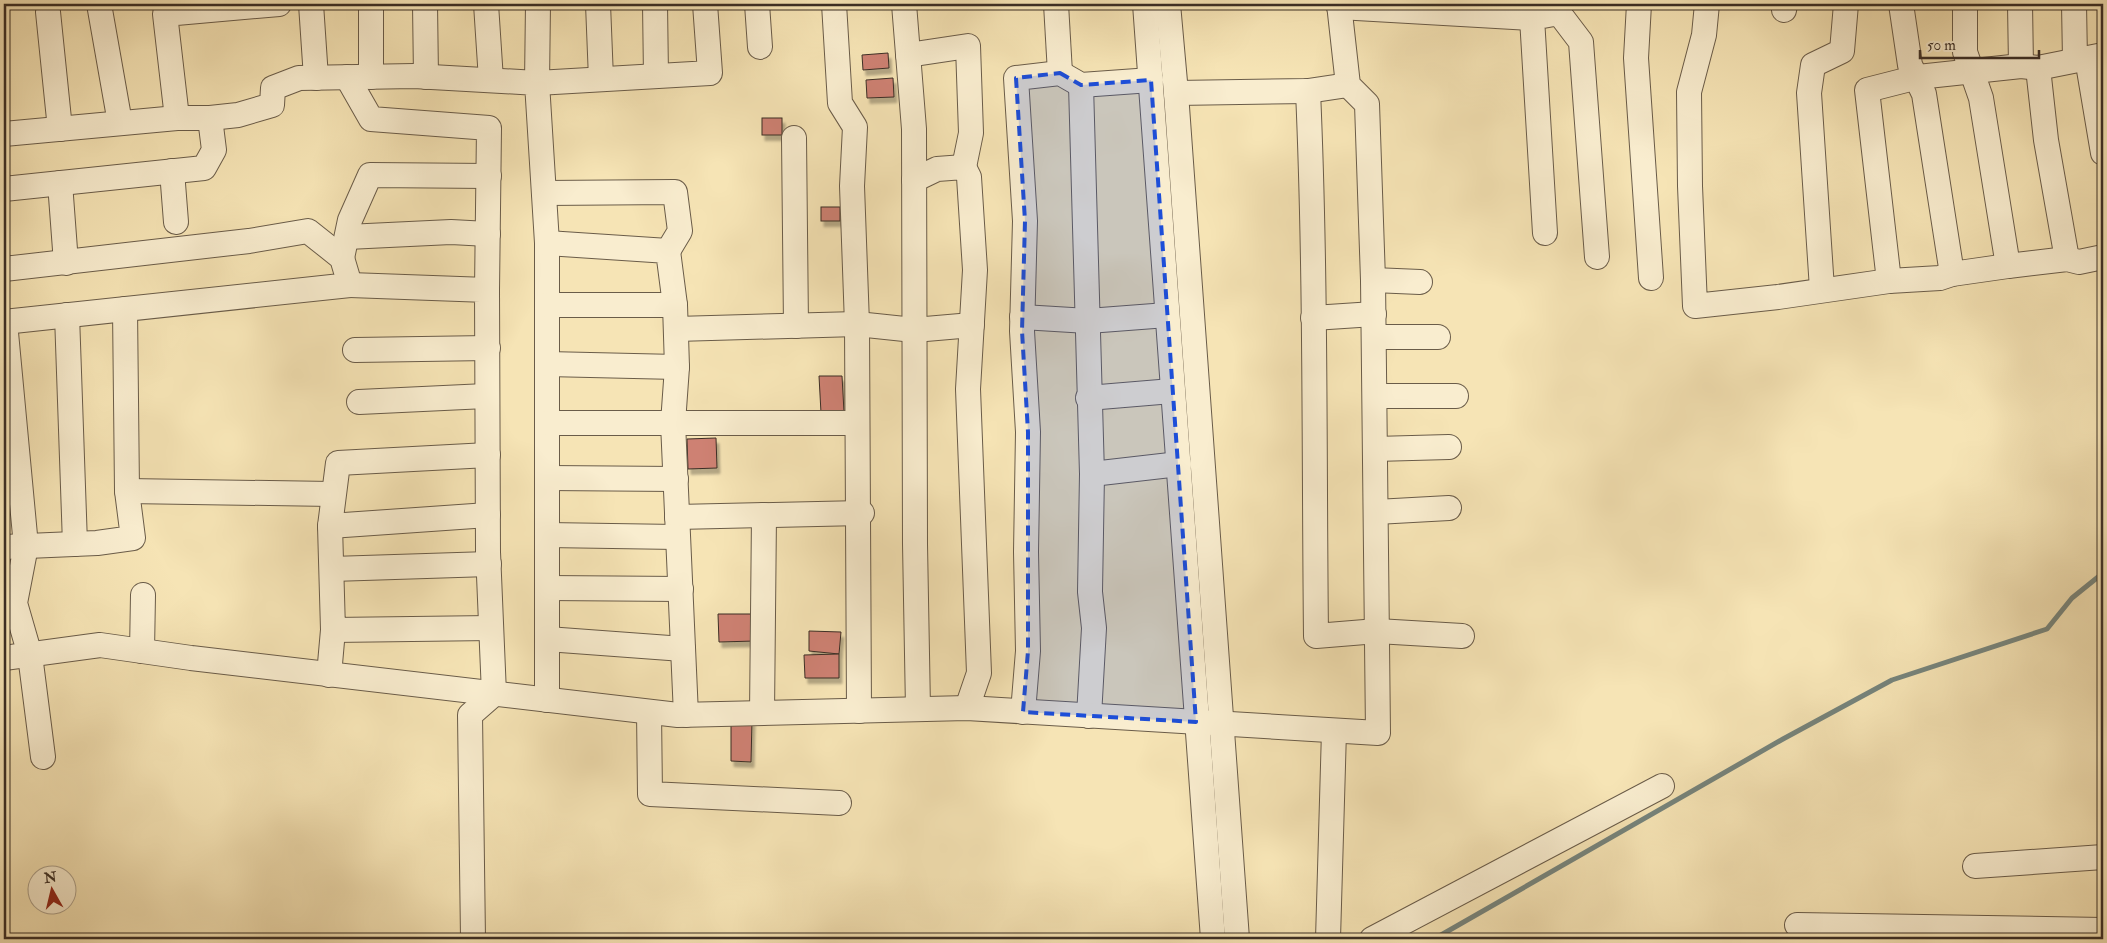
<svg xmlns="http://www.w3.org/2000/svg" width="2107" height="943" font-family="'IM FELL Double Pica',serif">
<style>
.lines{fill:none;stroke-linecap:round;stroke-linejoin:round}
.stream{stroke:#76847c;stroke-width:5}
.building{fill:#ce8173;stroke:#3b2e25;filter:url(#shadow)}
.minor-casing{stroke:#6a5c49;stroke-width:26}
.minor{stroke:#f9edcf;stroke-width:24}
.marked{fill:#1d4ed8;fill-opacity:0.2;stroke:#1d4ed8;stroke-width:4;stroke-dasharray:10 6;stroke-linejoin:round}
</style>
<defs>
<filter id="shadow"><feDropShadow dx="3" dy="5.5" stdDeviation="1" flood-color="#0004"/></filter>
</defs>
<rect width="100%" height="100%" fill="#f6e4b5"/>
<filter id="stains"><feTurbulence type="fractalNoise" baseFrequency=".004" numOctaves="4"/><feColorMatrix values="0 0 0 0 .2 0 0 0 0 .09 0 0 0 0 .02 0 0 0 .5 -.17"/></filter>
<radialGradient id="worn" r=".72"><stop offset=".6" stop-color="#630" stop-opacity="0"/><stop offset="1" stop-color="#630" stop-opacity=".3"/></radialGradient>
<g class="lines">
<!-- stream -->
<polyline class="stream" points="1434,939 1783,739 1892,680 2047,629 2072,598 2103,573"/>
</g>
<!-- building -->
<g class="building">
<polygon points="888,53 889,68 863,70 862,55"/>
<polygon points="893,78 894,97 867,98 866,80"/>
<rect x="762" y="118" width="20" height="17"/>
<rect x="821" y="207" width="19" height="14"/>
<polygon points="819,376 842,376 844,412 821,413"/>
<polygon points="716,438 717,468 688,469 687,439"/>
<polygon points="718,614 755,614 755,641 719,642"/>
<polygon points="809,631 841,632 839,654 809,651"/>
<polygon points="839,654 839,678 805,678 804,655"/>
<polygon points="731,720 752,720 751,762 731,761"/>
</g>
<g class="lines">
<defs>
<g id="minor">
<polyline points="99,4 120,123"/>
<polyline points="311,4 316,78"/>
<polyline points="371,4 371,77"/>
<polyline points="425,4 426,77"/>
<polyline points="486,4 491,80"/>
<polyline points="538,4 537,83 710,73 705,4"/>
<polyline points="598,4 601,79"/>
<polyline points="655,4 656,76"/>
<polyline points="757,4 760,47"/>
<polyline points="834,4 840,103 855,127 852,186 857,324 859,711"/>
<polyline points="904,4 914,129 915,544 918,709"/>
<polyline points="1056,4 1060,73"/>
<polyline points="1145,4 1213,939"/>
<polyline points="1168,4 1176,93 1237,939"/>
<polyline points="1639,4 1636,58 1651,278"/>
<polyline points="1707,4 1704,35 1689,92 1690,186 1695,306 1778,297 1889,281 1940,278 1952,274 2008,266 2067,259 2079,262 2103,257"/>
<polyline points="1901,4 1910,65 1924,94 1952,274"/>
<polyline points="1965,4 1965,52 1981,98 2008,266"/>
<polyline points="2020,4 2021,66"/>
<polyline points="2074,4 2075,60"/>
<polyline points="1339,7 1532,18"/>
<polyline points="1784,10 1785,4"/>
<polyline points="48,12 60,129"/>
<polyline points="908,55 968,46 971,133 964,167"/>
<polyline points="2087,58 2103,153"/>
<polyline points="2038,68 2046,140 2067,259"/>
<polyline points="347,77 371,119 489,128 487,290"/>
<polyline points="1081,85 1092,474 1090,592 1094,628 1089,716"/>
<path d="M1308,91C1316,273 1314,454 1316,636L1377,631L1462,636"/>
<polyline points="1176,93 1308,91 1348,85"/>
<polyline points="177,118 165,14 279,4"/>
<polyline points="210,118 238,115 272,105 273,88 299,78 414,76 537,83 547,243 547,700"/>
<polyline points="4,134 177,118 210,118 214,150 204,168 4,189"/>
<polyline points="794,138 796,326"/>
<polyline points="172,171 176,222"/>
<polyline points="914,180 937,169 964,167 969,177 975,270 968,389 979,673 967,708"/>
<polyline points="60,183 66,263"/>
<polyline points="544,193 675,192 680,231 668,251"/>
<polyline points="1545,233 1532,18 1559,13 1581,42 1597,257"/>
<polyline points="347,237 451,232 488,234"/>
<polyline points="547,243 668,251 675,305 677,367 673,423 686,715"/>
<polyline points="342,258 350,220 370,175 489,176"/>
<polyline points="4,269 249,241 308,231 342,258 350,285 4,322"/>
<polyline points="1373,280 1420,282"/>
<polyline points="1889,281 1867,90 1918,77 2021,66 2038,68 2103,55"/>
<polyline points="350,285 487,290 488,552 494,694 470,715 473,939"/>
<polyline points="1822,289 1809,93 1813,65 1842,51 1846,4"/>
<polyline points="547,305 675,305"/>
<polyline points="67,315 75,544"/>
<polyline points="1022,317 1088,321 1167,315"/>
<polyline points="1313,318 1374,314"/>
<polyline points="5,322 26,546 15,603 30,655 43,757"/>
<polyline points="676,329 857,324 914,330 972,325"/>
<polyline points="1374,337 1438,337"/>
<polyline points="355,350 488,348"/>
<polyline points="547,364 677,367"/>
<polyline points="1375,396 1456,396"/>
<polyline points="1088,398 1172,391"/>
<polyline points="359,402 486,396"/>
<polyline points="548,423 857,423"/>
<polyline points="1375,449 1449,447"/>
<polyline points="488,455 338,463 330,526 333,630 491,628"/>
<polyline points="1092,474 1179,464"/>
<polyline points="548,478 676,479"/>
<polyline points="127,491 332,494"/>
<polyline points="1376,512 1449,508"/>
<polyline points="677,517 862,513"/>
<polyline points="330,526 488,515"/>
<polyline points="547,535 677,537"/>
<polyline points="4,547 97,543 133,538 127,491 125,309"/>
<polyline points="332,569 489,564"/>
<polyline points="547,588 681,589"/>
<polyline points="547,639 683,649"/>
<polyline points="142,651 143,595"/>
<polyline points="4,658 100,645 191,658 678,715 967,708 1378,733 1373,280 1367,104 1348,85 1339,4"/>
<polyline points="329,675 333,630"/>
<polyline points="649,712 650,794 839,803"/>
<polyline points="1023,712 1028,651 1026,552 1028,432 1022,331 1025,221 1016,78 1060,73 1081,85 1151,80"/>
<polyline points="762,713 764,515"/>
<polyline points="1975,866 2103,857"/>
<polyline points="1797,925 2103,930"/>
<polyline points="1328,939 1334,731"/>
<polyline points="1372,939 1662,786"/>
</g>
</defs>
<!-- minor casing -->
<use href="#minor" class="minor-casing"/>
<!-- minor -->
<use href="#minor" class="minor"/>
</g>
<!-- marked area -->
<path class="marked" d="M1060,73L1081,85L1151,80L1196,722L1023,712L1028,651V432L1022,331L1025,221L1016,78Z"/>
<!-- margin -->
<rect width="2107" height="943" fill="none" stroke="#f6e4b5" stroke-width="20"/>
<rect x="5" y="5" width="2097" height="933" fill="none" stroke="#3b2e25" stroke-width="2.5"/>
<rect x="10" y="10" width="2087" height="923" fill="none" stroke="#3b2e25"/>
<!-- north arrow -->
<g transform="translate(52 890) rotate(352)"><circle r="24" fill="#f9edcf" stroke="#ada18b"/>
<path d="M0-4L9 19L0 12L-9 19Z" fill="#8f2418"/>
<text y="-8" font-size="14" font-weight="bold" text-anchor="middle" fill="#3b2e25">N</text>
</g>
<!-- scale -->
<path d="M1920 50v8h119v-8" fill="none" stroke="#3b2e25" stroke-width="2.5"/>
<text x="1927" y="50" font-size="15" fill="#3b2e25" stroke="#f9edcf" stroke-width="4" paint-order="stroke">50 m</text>
<rect width="100%" height="100%" filter="url(#stains)"/>
<rect width="100%" height="100%" fill="url(#worn)"/>
</svg>
